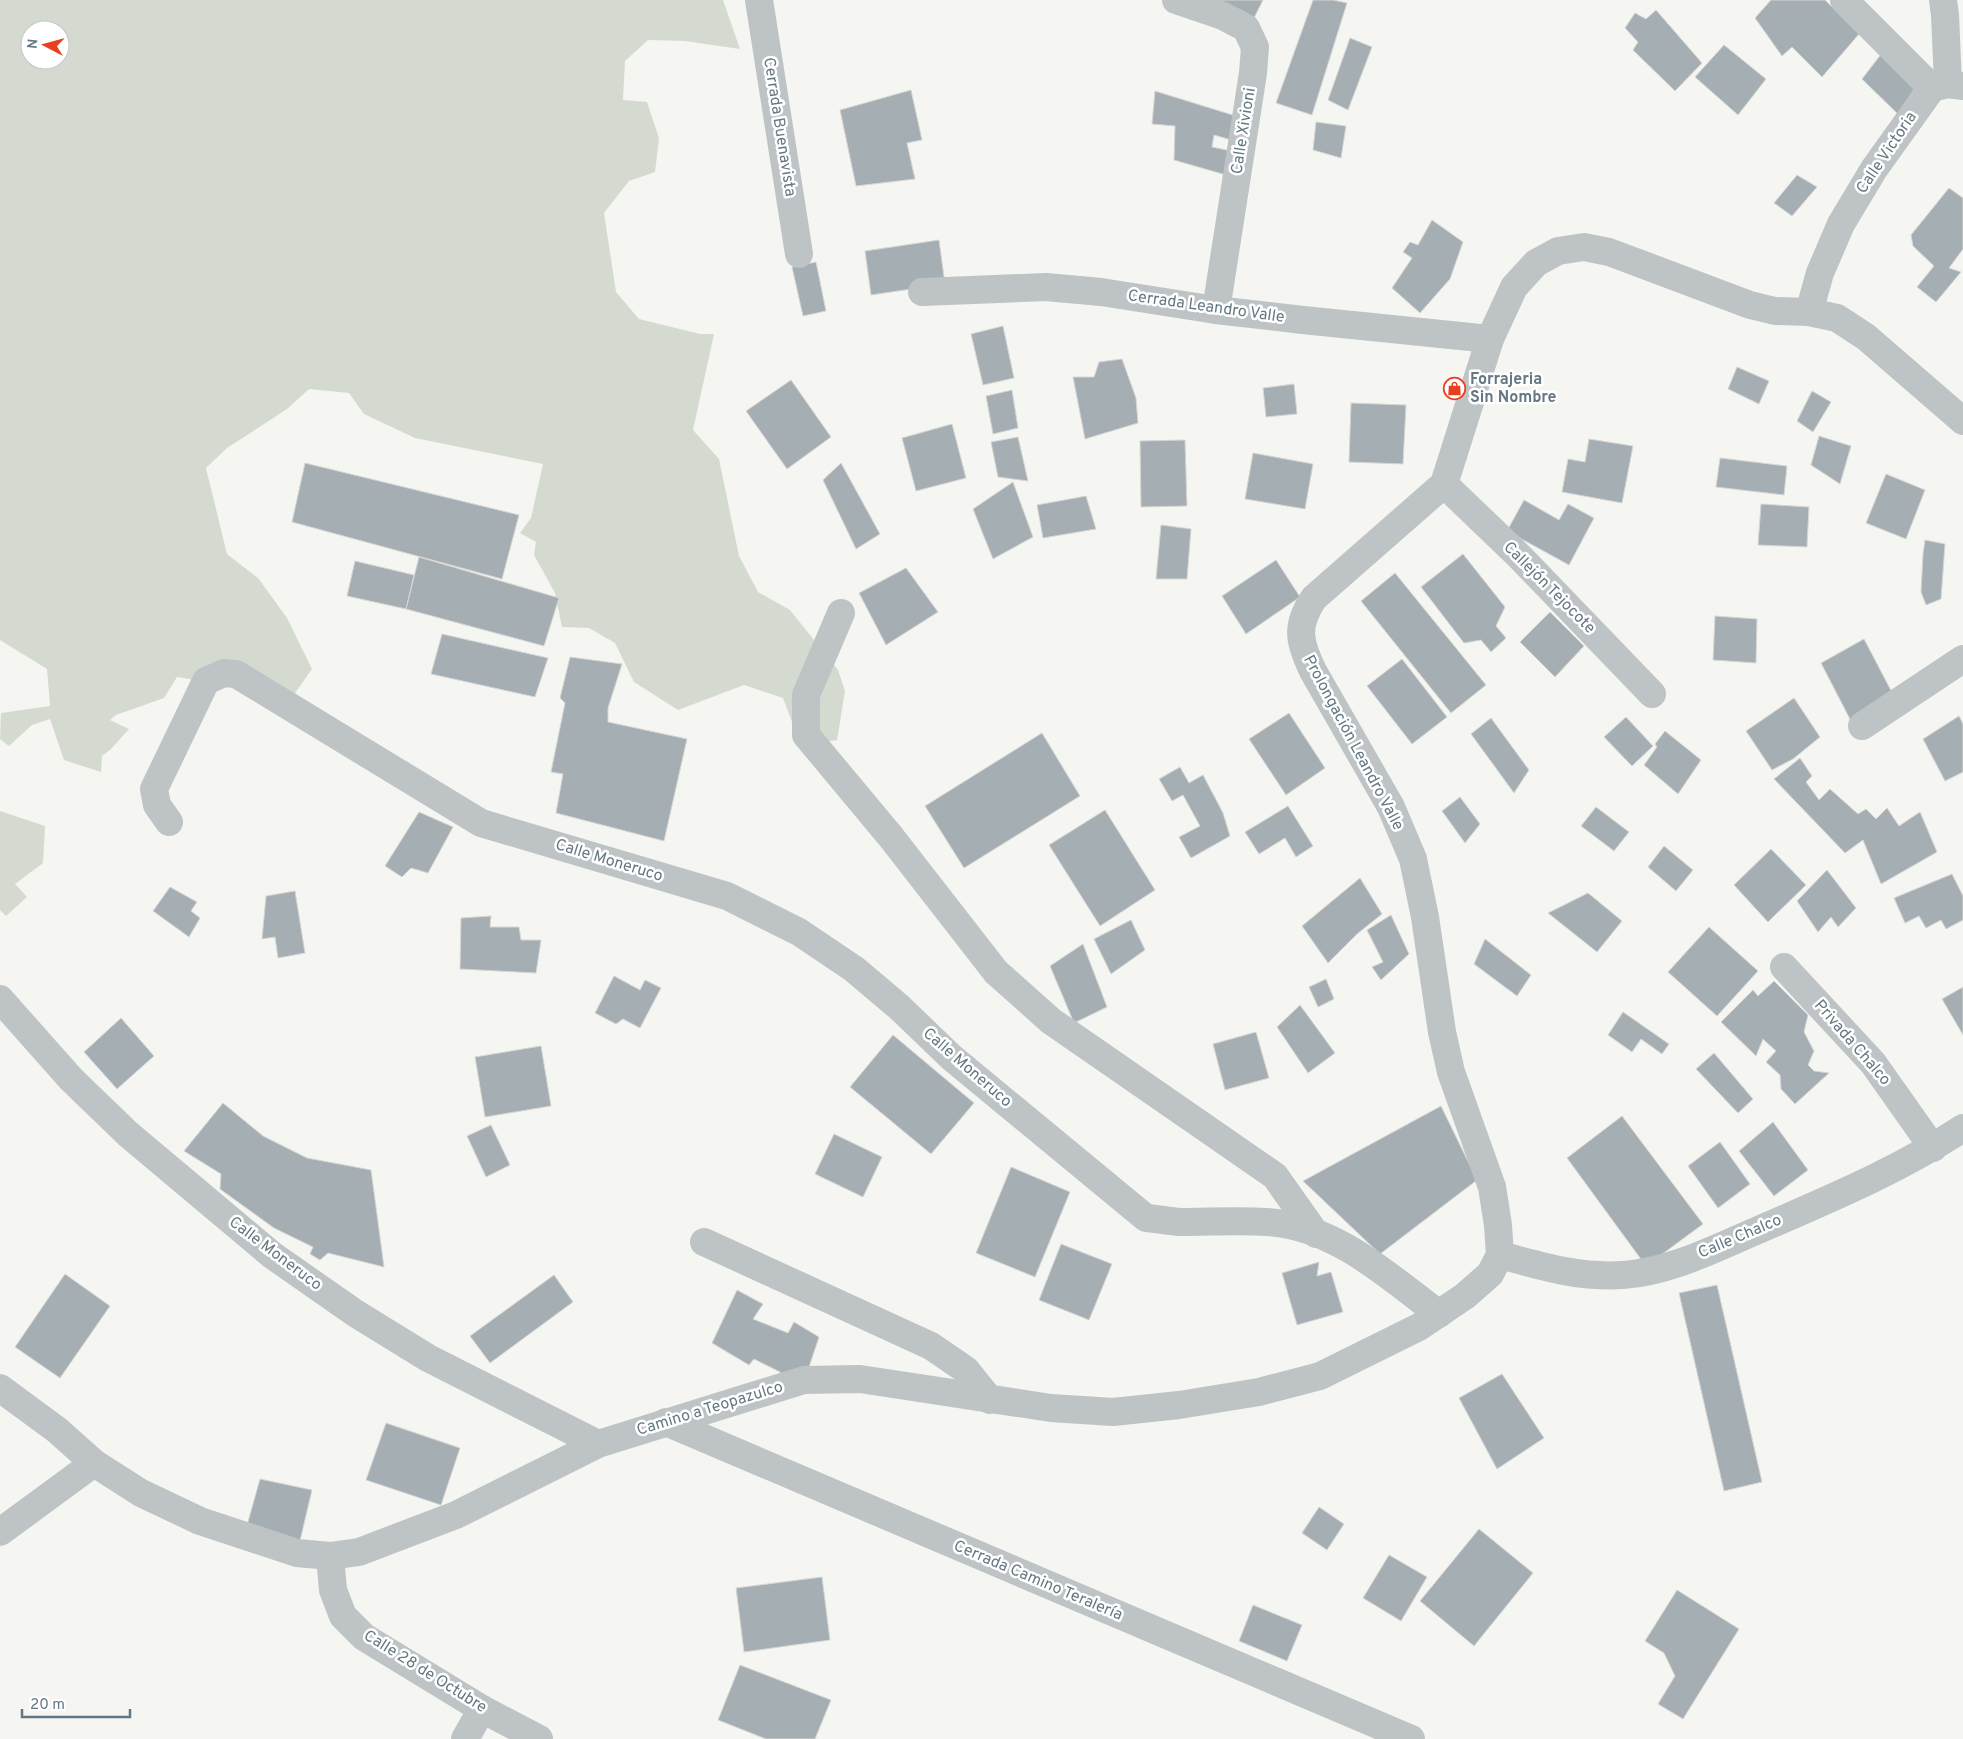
<svg xmlns="http://www.w3.org/2000/svg" width="1963" height="1739" font-family="Overpass,sans-serif">
<style>
.green{fill:#d5dad0;fill-rule:evenodd}
.building{fill:#a5afb3;stroke:#d7d6d4}
.lines{fill:none;stroke-linecap:round;stroke-linejoin:round}
.minor{stroke:#bec3c6;stroke-width:28}
.labels{text-anchor:middle;dominant-baseline:central;stroke-width:5;stroke-linejoin:round;paint-order:stroke}
.street-label{font-size:16px;fill:#647883;stroke:#fff}
.poi-label{font-size:16px;font-weight:bold;fill:#647883;stroke:#fff;text-anchor:start}
</style>
<rect width="100%" height="100%" fill="#f5f5f1"/>
<!-- green -->
<g class="green">
<path d="M0,0H723L740,49L685,41L648,40L625,61L623,100L647,102L659,138L655,172L629,181L604,213L616,292L639,319L700,334H714L693,430L719,459L739,556L758,592L790,610L838,670L845,691L837,740L797,746L815,733L792,722L783,698L744,685L678,710L634,682L615,643L589,628L562,627L555,593L534,555L536,542L520,533L531,518L543,464L415,438L364,414L349,393L309,389L287,409L227,448L206,468L227,554L258,578L287,618L312,669L293,696L177,677L164,698L116,715L110,720L129,729L111,749L102,756L101,772L64,760L50,719L32,725L9,746L0,739L1,713L50,706L47,669L0,640ZM30,30H60V60H30Z"/>
<polygon points="0,811 45,826 43,863 15,884 27,897 6,916 0,910"/>
</g>
<!-- building -->
<g class="building">
<polygon points="1212,0 1263,0 1252,22"/>
<polygon points="1313,0 1333,0 1347,3 1312,115 1276,103"/>
<polygon points="1771,0 1825,0 1859,34 1822,77 1792,47 1782,56 1755,18"/>
<polygon points="1656,10 1702,63 1675,91 1633,50 1638,42 1625,28 1635,13 1646,19"/>
<polygon points="1350,38 1372,47 1348,110 1328,100"/>
<polygon points="1724,45 1766,79 1738,115 1695,77"/>
<polygon points="1882,53 1916,85 1909,98 1905,121 1862,79"/>
<polygon points="911,90 922,140 907,143 915,179 856,186 840,110"/>
<polygon points="1155,91 1239,117 1235,141 1214,135 1212,147 1236,152 1233,177 1174,160 1175,126 1152,124"/>
<polygon points="1316,122 1346,126 1341,158 1313,150"/>
<polygon points="1797,175 1817,187 1792,216 1774,203"/>
<polygon points="1949,188 1963,198 1963,249 1949,268 1961,272 1936,302 1917,287 1934,266 1913,246 1911,235"/>
<polygon points="1432,220 1463,242 1450,279 1420,313 1392,288 1412,258 1403,252 1410,242 1418,245"/>
<polygon points="939,240 945,284 871,295 865,251"/>
<polygon points="816,262 826,311 803,316 792,267"/>
<polygon points="1003,326 1014,378 983,385 971,334"/>
<polygon points="1122,359 1136,398 1138,423 1085,439 1073,377 1094,377 1099,362"/>
<polygon points="1737,367 1769,381 1759,404 1728,389"/>
<polygon points="791,380 831,437 787,469 746,411"/>
<polygon points="1294,384 1297,414 1266,417 1263,388"/>
<polygon points="1012,390 1018,428 993,434 986,396"/>
<polygon points="1812,391 1831,402 1813,432 1797,421"/>
<polygon points="1351,403 1406,405 1403,464 1349,462"/>
<polygon points="952,424 966,478 916,491 902,438"/>
<polygon points="1819,436 1851,446 1840,484 1811,465"/>
<polygon points="1018,437 1028,481 998,477 991,442"/>
<polygon points="1589,439 1633,446 1622,503 1562,492 1568,459 1585,462"/>
<polygon points="1185,440 1187,506 1141,507 1140,441"/>
<polygon points="1253,453 1313,464 1305,509 1245,499"/>
<polygon points="1720,458 1787,466 1784,495 1716,487"/>
<polygon points="305,463 519,515 502,579 292,522"/>
<polygon points="841,463 880,534 856,549 823,480"/>
<polygon points="1886,474 1925,490 1906,539 1866,523"/>
<polygon points="1013,482 1033,537 993,559 973,509"/>
<polygon points="1086,496 1096,529 1043,538 1037,505"/>
<polygon points="1524,500 1559,520 1568,504 1594,518 1569,565 1507,531"/>
<polygon points="1761,504 1809,507 1807,547 1758,545"/>
<polygon points="1161,525 1191,529 1187,579 1156,579"/>
<polygon points="1925,540 1945,544 1941,599 1926,605 1921,592 1923,554"/>
<polygon points="1463,554 1505,607 1496,626 1506,638 1491,652 1481,640 1464,643 1421,587"/>
<polygon points="419,557 559,598 544,646 406,609"/>
<polygon points="1276,560 1300,597 1246,634 1222,596"/>
<polygon points="355,561 414,575 406,609 347,596"/>
<polygon points="906,568 938,612 886,645 859,593"/>
<polygon points="1395,573 1486,685 1451,713 1361,601"/>
<polygon points="1550,612 1584,646 1555,677 1520,642"/>
<polygon points="1715,616 1757,619 1756,663 1713,660"/>
<polygon points="442,634 548,658 535,697 431,674"/>
<polygon points="1864,639 1896,700 1852,723 1821,663"/>
<polygon points="570,657 622,664 608,708 608,722 687,739 664,841 556,813 563,774 551,772 565,703 560,698"/>
<polygon points="1402,659 1447,717 1412,744 1367,686"/>
<polygon points="1794,698 1820,737 1793,759 1772,770 1746,731"/>
<polygon points="1289,713 1325,768 1286,795 1249,739"/>
<polygon points="1959,716 1963,724 1963,772 1945,781 1923,739"/>
<polygon points="1626,717 1653,746 1632,766 1604,737"/>
<polygon points="1491,718 1529,770 1514,793 1471,734"/>
<polygon points="1665,731 1701,760 1678,794 1644,765 1657,747 1655,744"/>
<polygon points="1042,733 1080,796 964,868 925,806"/>
<polygon points="1800,758 1812,776 1806,782 1819,800 1830,789 1858,814 1866,809 1876,819 1887,808 1899,826 1920,812 1937,852 1881,884 1863,840 1845,853 1774,779"/>
<polygon points="1180,767 1189,783 1203,775 1223,813 1230,836 1191,858 1179,837 1200,826 1183,795 1172,801 1159,779"/>
<polygon points="1460,797 1480,824 1465,843 1442,811"/>
<polygon points="1288,806 1313,846 1296,857 1285,838 1259,854 1245,832"/>
<polygon points="1596,807 1629,832 1614,851 1581,826"/>
<polygon points="1105,810 1155,890 1100,926 1049,845"/>
<polygon points="419,812 453,827 428,873 411,868 402,877 385,866"/>
<polygon points="1664,846 1693,870 1676,891 1648,867"/>
<polygon points="1771,849 1806,885 1768,922 1734,885"/>
<polygon points="1827,870 1856,908 1838,927 1831,917 1818,932 1797,901"/>
<polygon points="1952,874 1963,896 1963,920 1946,929 1941,920 1926,928 1919,916 1905,923 1894,898"/>
<polygon points="1360,878 1382,914 1357,934 1328,963 1302,926"/>
<polygon points="170,887 197,902 191,911 200,918 189,937 153,911"/>
<polygon points="295,891 305,953 278,958 275,937 262,939 266,896"/>
<polygon points="1588,893 1622,921 1597,952 1548,913"/>
<polygon points="1391,915 1409,954 1381,980 1372,967 1383,962 1367,930"/>
<polygon points="491,916 490,927 519,927 521,940 541,940 536,973 460,969 461,918"/>
<polygon points="1131,920 1145,950 1111,974 1094,939"/>
<polygon points="1709,927 1758,971 1717,1016 1668,972"/>
<polygon points="1485,939 1531,975 1517,996 1474,964"/>
<polygon points="1083,944 1107,1007 1074,1023 1050,966"/>
<polygon points="614,976 640,990 645,980 661,988 640,1028 623,1019 616,1024 595,1013"/>
<polygon points="1326,979 1334,999 1318,1007 1309,987"/>
<polygon points="1774,981 1808,1015 1804,1032 1814,1051 1808,1065 1814,1071 1829,1073 1795,1104 1781,1089 1780,1075 1766,1062 1776,1051 1763,1039 1756,1056 1721,1022 1753,990 1758,996"/>
<polygon points="1963,987 1963,1035 1942,999"/>
<polygon points="1300,1005 1335,1053 1308,1073 1277,1027"/>
<polygon points="1623,1012 1669,1044 1662,1054 1641,1039 1632,1052 1608,1035"/>
<polygon points="121,1018 154,1056 117,1089 84,1052"/>
<polygon points="1256,1032 1269,1078 1225,1090 1213,1044"/>
<polygon points="893,1035 974,1103 931,1154 850,1087"/>
<polygon points="541,1046 551,1106 485,1117 475,1057"/>
<polygon points="1714,1053 1753,1099 1738,1113 1696,1069"/>
<polygon points="223,1103 263,1136 307,1158 371,1170 384,1267 328,1253 320,1260 310,1254 313,1247 274,1228 220,1189 221,1174 184,1151"/>
<polygon points="1441,1106 1477,1180 1380,1254 1303,1181"/>
<polygon points="1622,1116 1703,1224 1646,1266 1567,1158"/>
<polygon points="1773,1122 1808,1170 1774,1196 1739,1151"/>
<polygon points="491,1125 510,1165 486,1177 467,1136"/>
<polygon points="834,1134 882,1157 863,1197 815,1174"/>
<polygon points="1720,1142 1750,1184 1718,1208 1688,1166"/>
<polygon points="1011,1167 1070,1192 1035,1277 976,1253"/>
<polygon points="1061,1244 1112,1264 1089,1320 1039,1300"/>
<polygon points="1319,1262 1317,1276 1331,1272 1343,1312 1297,1325 1282,1273"/>
<polygon points="65,1274 110,1306 60,1378 15,1347"/>
<polygon points="554,1275 573,1302 490,1363 470,1336"/>
<polygon points="1717,1285 1762,1482 1724,1491 1679,1293"/>
<polygon points="737,1290 763,1304 753,1319 788,1333 794,1322 819,1337 808,1370 783,1380 780,1372 754,1359 749,1365 712,1343"/>
<polygon points="1502,1374 1544,1438 1497,1469 1459,1398"/>
<polygon points="386,1423 460,1448 441,1505 366,1480"/>
<polygon points="260,1479 312,1490 299,1545 246,1529"/>
<polygon points="1319,1507 1344,1524 1327,1550 1302,1533"/>
<polygon points="1479,1529 1533,1573 1474,1646 1420,1601"/>
<polygon points="1389,1555 1427,1577 1401,1621 1363,1598"/>
<polygon points="822,1577 830,1640 744,1652 736,1588"/>
<polygon points="1677,1590 1739,1629 1683,1719 1658,1704 1675,1676 1664,1653 1645,1641"/>
<polygon points="1253,1605 1302,1625 1287,1661 1239,1641"/>
<polygon points="740,1665 831,1700 815,1739 766,1739 718,1720"/>
</g>
<g class="lines">
<!-- minor -->
<g class="minor">
<polyline points="759,0 799,254"/>
<polyline points="1176,0 1223,16 1246,28 1255,47 1253,73 1216,310"/>
<polyline points="1844,0 1932,88"/>
<polyline points="1943,0 1945,15 1948,84"/>
<polyline points="922,292 1046,287 1101,292 1216,310 1303,320 1490,339"/>
<polyline points="1809,312 1820,273 1841,224 1874,169 1932,88 1948,84 1963,86"/>
<polyline points="1444,484 1520,557 1652,694"/>
<polyline points="841,613 806,695 806,735 891,837 996,972 1051,1021 1275,1176 1316,1234"/>
<polyline points="1862,726 1963,659"/>
<path d="M169,822L157,805L154,789L206,681L224,673L236,674L481,823L727,896L799,932L854,969L899,1007L951,1057L1146,1218C1157,1219 1169,1221 1180,1222C1209,1222 1238,1220 1267,1222C1335,1226 1388,1276 1439,1314"/>
<polyline points="1784,967 1873,1063 1933,1148"/>
<polyline points="0,999 71,1079 128,1134 272,1255 355,1313 428,1358 598,1444"/>
<polyline points="704,1242 931,1346 966,1370 990,1400"/>
<path d="M1500,1255C1541,1266 1579,1278 1623,1275C1669,1272 1714,1249 1756,1231C1827,1200 1898,1171 1963,1128"/>
<path d="M0,1388L57,1430L94,1463L141,1493L200,1521L297,1553L330,1556L359,1552L456,1515L598,1444L804,1380L860,1379L1051,1408L1113,1412L1179,1405L1259,1392L1320,1376L1419,1327L1465,1296L1490,1274L1500,1255L1498,1225L1492,1187L1451,1072L1442,1032L1425,917L1413,859L1391,807L1313,671C1299,642 1295,626 1314,598L1444,484L1490,339L1514,287L1536,263L1558,251L1584,247L1609,252L1750,305L1775,311L1809,312L1837,318L1866,337L1963,421"/>
<polyline points="666,1422 1411,1739"/>
<polyline points="0,1532 94,1463"/>
<polyline points="330,1556 333,1590 343,1616 364,1637 482,1709 539,1739"/>
<polyline points="465,1739 482,1709"/>
</g>
</g>
<!-- icons -->
<defs>
<symbol id="shop-ring" viewBox="-11 -11 22 22"><circle r="9.5" fill="#fff" stroke="#e73f20" stroke-width="1.5"/><path d="M-5-2.5h2.3a2.7 3.5 0 0 1 5.4 0H5L5.5 6h-11ZM-1.5-2.5h3a1.5 2.3 0 0 0-3 0Z" fill="#e73f20"/></symbol>
</defs>
<g fill-rule="evenodd">
<use href="#shop-ring" x="1442" y="376" width="25" height="25"/>
</g>
<g class="labels">
<!-- street labels -->
<g class="street-label">
<text transform="translate(779 127) rotate(81)">Cerrada Buenavista</text>
<text transform="translate(1244 131) rotate(-81)">Calle Xivioni</text>
<text transform="translate(1887 153) rotate(-56)">Calle Victoria</text>
<text transform="translate(1206 307) rotate(8)">Cerrada Leandro Valle</text>
<text transform="translate(1549 588) rotate(45)">Callejón Tejocote</text>
<text transform="translate(1353 743) rotate(62)">Prolongación Leandro Valle</text>
<text transform="translate(609 861) rotate(17)">Calle Moneruco</text>
<text transform="translate(1852 1043) rotate(49)">Privada Chalco</text>
<text transform="translate(967 1068) rotate(41)">Calle Moneruco</text>
<text transform="translate(1740 1237) rotate(-23)">Calle Chalco</text>
<text transform="translate(275 1254) rotate(37)">Calle Moneruco</text>
<text transform="translate(710 1409) rotate(-17)">Camino a Teopazulco</text>
<text transform="translate(1038 1581) rotate(23)">Cerrada Camino Teralería</text>
<text transform="translate(425 1672) rotate(32)">Calle 28 de Octubre</text>
</g>
<!-- poi labels -->
<g class="poi-label">
<text x="1470" y="380">Forrajeria<tspan x="1470" dy="18">Sin Nombre</tspan></text>
</g>
</g>
<!-- north arrow -->
<g transform="translate(45 45) rotate(276)"><circle r="24" fill="#ffffff" stroke="#c1c9cd"/>
<path d="M0-4L9 19L0 12L-9 19Z" fill="#e73f20"/>
<text y="-8" font-size="14" font-weight="bold" text-anchor="middle" fill="#647883">N</text>
</g>
<!-- scale -->
<path d="M22 1709v8h108v-8" fill="none" stroke="#647883" stroke-width="2.5"/>
<text x="30" y="1709" font-size="15" fill="#647883" stroke="#ffffff" stroke-width="4" paint-order="stroke">20 m</text>
</svg>
